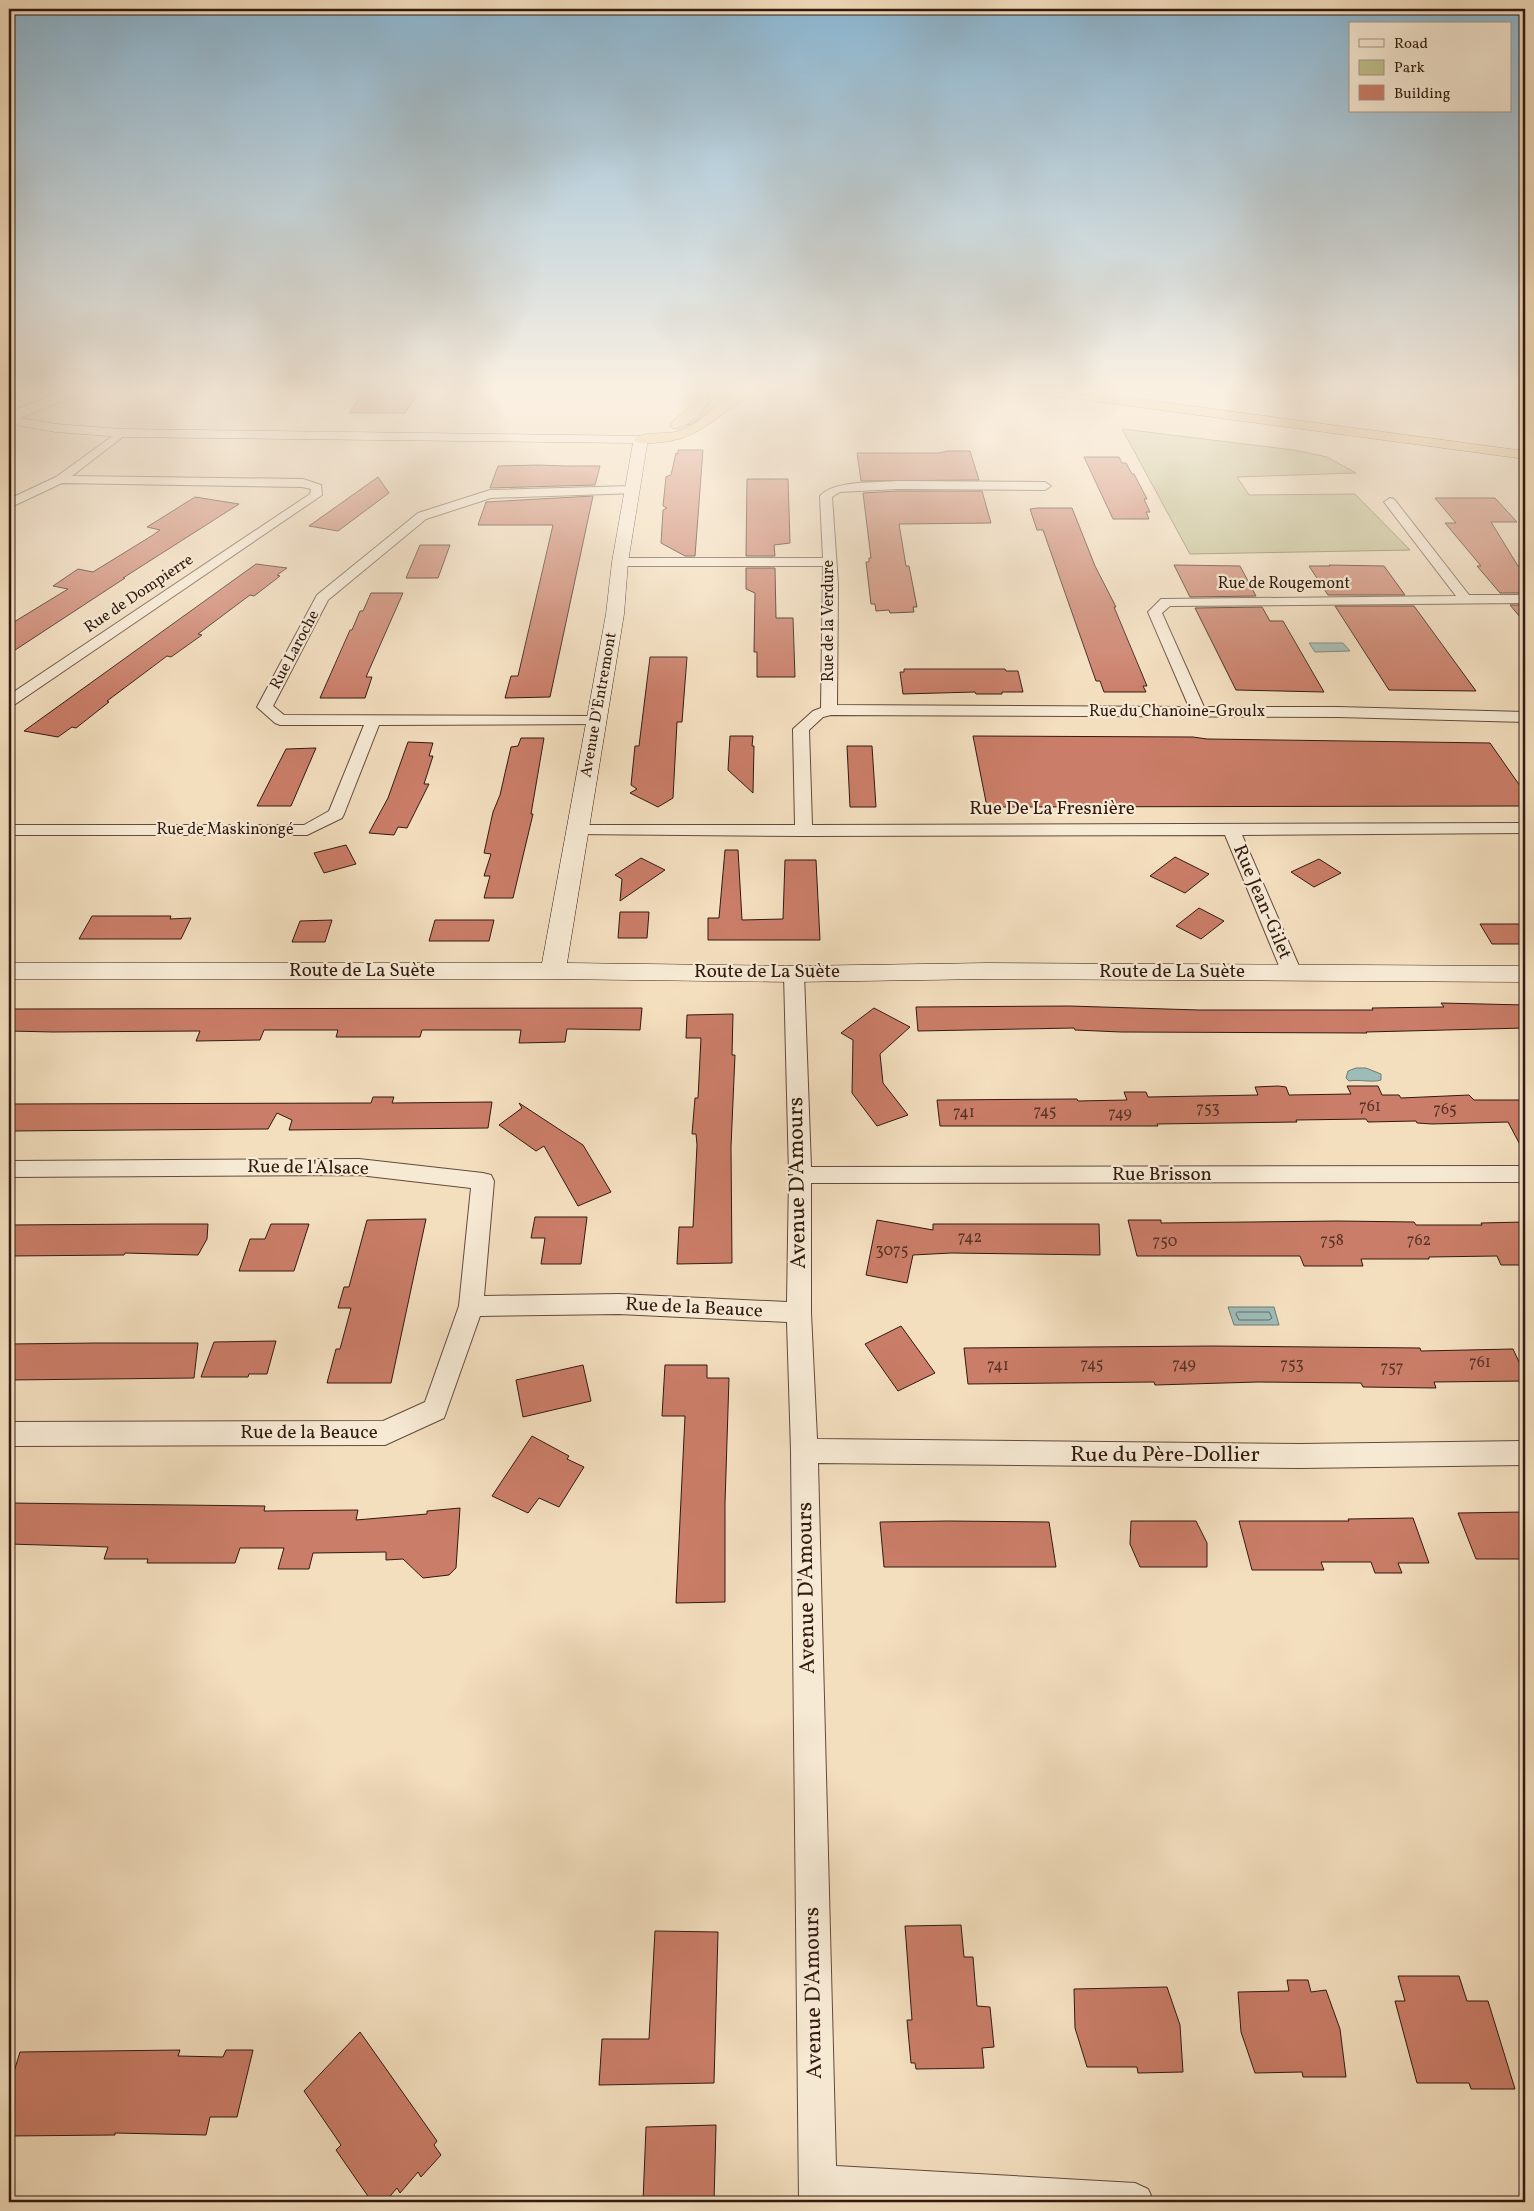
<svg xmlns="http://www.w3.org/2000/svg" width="1534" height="2211" font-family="Vollkorn,serif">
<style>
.green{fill:#bfc08e;stroke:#786d4f}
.water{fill:#9dbbb7;stroke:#727b74}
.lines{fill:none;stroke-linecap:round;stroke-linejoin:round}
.shore{stroke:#676a64;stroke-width:1}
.building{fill:#ca7d68;stroke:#311a10}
.street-casing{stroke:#624b3c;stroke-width:2}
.secondary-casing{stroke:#311a10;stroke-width:1}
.highway-casing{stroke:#311a10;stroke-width:1}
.street{fill:#f7ead5;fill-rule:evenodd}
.secondary{fill:#f7ead5;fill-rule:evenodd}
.highway{fill:#eabf7f;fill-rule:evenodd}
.rail{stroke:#311a10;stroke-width:2;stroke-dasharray:5 5;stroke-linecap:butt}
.labels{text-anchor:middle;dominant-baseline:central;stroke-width:4.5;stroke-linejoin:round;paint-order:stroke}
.far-street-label{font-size:16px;fill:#311a10;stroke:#f7ead5}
.number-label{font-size:16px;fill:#573326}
.street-label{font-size:19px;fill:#311a10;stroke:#f7ead5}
.near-street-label{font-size:22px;fill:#311a10;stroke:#f7ead5}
</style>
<rect width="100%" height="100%" fill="#f3debe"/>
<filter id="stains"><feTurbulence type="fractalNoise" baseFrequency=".004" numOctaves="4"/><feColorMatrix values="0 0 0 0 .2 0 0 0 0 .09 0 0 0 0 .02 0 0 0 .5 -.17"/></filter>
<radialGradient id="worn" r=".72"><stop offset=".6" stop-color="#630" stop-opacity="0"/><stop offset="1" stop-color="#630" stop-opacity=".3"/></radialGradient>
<!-- green -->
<g class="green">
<polygon points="705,387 746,387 727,396 691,425 687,424 705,408 709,402"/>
<polygon points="1122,429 1294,450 1327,457 1356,473 1237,477 1249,495 1355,494 1410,550 1190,554"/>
</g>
<!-- water -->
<g class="water">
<polygon points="1309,643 1343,643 1350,651 1315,652"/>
<path d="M1356,1068H1366L1381,1074V1080C1372,1083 1359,1079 1349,1081L1346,1078L1348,1071Z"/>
<polygon points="1228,1307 1274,1307 1279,1325 1234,1325"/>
</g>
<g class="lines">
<!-- shore -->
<polygon class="shore" points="1238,1312 1269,1312 1272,1318 1269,1320 1239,1320 1236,1314"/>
</g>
<!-- building -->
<g class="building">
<polygon points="367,387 422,387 405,413 349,413"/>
<polygon points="678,450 703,450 695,556 685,556 661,543 663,510 667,508 663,506 666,477 671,475 676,453 678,454"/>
<polygon points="947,451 970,451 979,480 861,481 857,453 939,453"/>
<polygon points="1084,457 1119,457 1122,463 1126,463 1132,474 1134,474 1147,499 1144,499 1150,512 1146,512 1149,519 1113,519"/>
<polygon points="539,465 565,466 600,466 595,485 490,488 498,466"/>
<polygon points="378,477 389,493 338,531 309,526"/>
<polygon points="747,479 788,479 790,543 774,545 775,556 746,556"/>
<polygon points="897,491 982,491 991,523 899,524 906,566 909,566 917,607 913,607 914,612 890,613 889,610 876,611 875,604 871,604 866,562 869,562 869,558 871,558 863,493"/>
<polygon points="593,496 550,697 505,698 511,676 518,676 553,525 478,525 486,502"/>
<polygon points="195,497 239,504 123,578 125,578 9,654 9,625 68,589 53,586 78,569 93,572 153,535 160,530 147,527"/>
<polygon points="1435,498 1495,498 1517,522 1491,522 1518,566 1525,566 1525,593 1500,593 1477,566 1481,566 1445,523 1456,523"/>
<polygon points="1038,508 1072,508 1095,566 1116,607 1114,607 1147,686 1143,686 1146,692 1104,692 1100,681 1096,681 1043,530 1037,530 1030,509"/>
<polygon points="420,545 450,545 438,578 406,578"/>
<polygon points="256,564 287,568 277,575 280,576 258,593 254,596 250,595 198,634 202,635 171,657 167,656 107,701 109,702 76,728 72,727 58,737 24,731"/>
<polygon points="1174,565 1240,566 1256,596 1190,597"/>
<polygon points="1329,565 1384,566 1405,595 1328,595 1309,566 1330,566"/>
<polygon points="746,568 775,568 776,618 793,618 795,677 757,677 757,652 754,652 755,593 746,589"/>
<polygon points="371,593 403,593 366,677 372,677 365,698 320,698 350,630 352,630 360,611 363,611"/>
<polygon points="1510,605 1525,605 1525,623"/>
<polygon points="1335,606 1414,606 1476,691 1389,690"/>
<polygon points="1262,607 1270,621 1283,621 1324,692 1236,690 1195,608"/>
<polygon points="650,657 687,657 682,722 677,722 673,798 658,807 630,793 637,789 631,785 635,746 639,746"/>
<polygon points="904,669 1005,669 1006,671 1018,671 1023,692 1002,692 1002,694 976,694 975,692 903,694 900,672 904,672"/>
<polygon points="730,736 753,736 752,746 754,746 753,793 728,770"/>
<polygon points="973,736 1193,737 1207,739 1490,743 1525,793 1525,806 987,807"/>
<polygon points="521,738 544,738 531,814 533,814 513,898 484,898 490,876 484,876 491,854 484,853 493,812 500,795 511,747 518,746"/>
<polygon points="408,742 433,743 429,756 433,756 424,784 429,784 407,828 398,827 394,835 369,833 388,798"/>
<polygon points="847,746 872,746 876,807 850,807"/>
<polygon points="316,748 291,806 257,806 286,749"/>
<polygon points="346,845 356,864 324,873 314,853"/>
<polygon points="725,850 738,850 742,920 783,919 785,860 816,860 820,940 708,940 708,918 719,918"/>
<polygon points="1175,857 1209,874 1185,893 1150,876"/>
<polygon points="641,858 665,870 620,901 622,879 615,875"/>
<polygon points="1319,859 1341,873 1314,887 1291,872"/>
<polygon points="1199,908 1224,921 1201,939 1176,926"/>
<polygon points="620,912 649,912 647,938 618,938"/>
<polygon points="92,916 171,916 170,919 191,918 181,939 79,939"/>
<polygon points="332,920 325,942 292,942 300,921"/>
<polygon points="435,920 494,920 489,941 429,941"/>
<polygon points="1480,924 1525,924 1525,944 1492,944"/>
<polygon points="1441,1003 1525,1005 1525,1028 1366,1032 1367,1033 1121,1032 1075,1030 1074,1028 918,1031 916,1007 1069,1006 1199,1010 1373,1010 1372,1008 1444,1007"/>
<polygon points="642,1008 640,1030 567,1029 565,1042 519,1043 521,1030 422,1030 420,1037 336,1037 338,1030 264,1030 260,1040 196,1041 200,1031 53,1032 9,1031 9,1009"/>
<polygon points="874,1008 910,1027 880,1054 883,1083 908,1115 877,1126 852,1093 853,1040 841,1033"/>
<polygon points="733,1014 732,1055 735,1055 731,1147 732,1263 677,1264 679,1227 693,1227 697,1145 696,1134 692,1134 695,1098 698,1098 701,1038 686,1038 687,1015"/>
<polygon points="1278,1086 1286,1087 1289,1095 1351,1094 1347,1086 1378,1086 1382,1095 1399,1095 1401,1098 1469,1095 1474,1100 1525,1100 1525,1154 1508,1122 1432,1124 1417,1123 1416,1121 1368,1122 1366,1119 1296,1120 1297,1122 1157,1124 1158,1126 940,1126 937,1100 1077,1099 1078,1101 1127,1100 1124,1092 1146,1092 1148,1097 1258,1095 1255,1087"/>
<polygon points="373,1097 394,1097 392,1103 492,1102 488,1128 289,1130 292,1120 277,1113 268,1129 9,1131 9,1104 371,1103"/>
<polygon points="519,1103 583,1145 611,1192 578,1206 544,1146 536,1151 499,1125 522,1108"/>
<polygon points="535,1217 587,1217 581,1264 541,1264 545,1238 531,1238"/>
<polygon points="426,1219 391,1383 327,1383 336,1349 340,1349 351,1308 338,1308 344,1287 349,1287 367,1220"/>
<polygon points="877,1220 933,1230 933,1224 1099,1224 1100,1255 951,1253 913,1255 907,1283 866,1275"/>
<polygon points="1128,1220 1161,1220 1161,1223 1338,1221 1414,1222 1416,1225 1482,1225 1481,1223 1525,1222 1525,1265 1501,1265 1497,1256 1429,1257 1429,1259 1361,1259 1363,1266 1304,1266 1300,1256 1137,1256"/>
<polygon points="154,1224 208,1224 207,1239 198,1255 125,1253 124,1255 9,1256 9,1225"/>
<polygon points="271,1224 309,1224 294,1271 239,1271 250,1239 265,1239"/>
<polygon points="901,1326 935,1373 898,1391 865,1344"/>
<polygon points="276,1341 267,1374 249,1374 248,1377 201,1377 214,1342"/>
<polygon points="97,1343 198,1343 194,1378 9,1380 9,1344"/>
<polygon points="1212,1346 1420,1348 1421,1351 1513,1349 1525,1375 1525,1381 1434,1382 1436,1388 1363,1387 1361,1383 1258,1382 1155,1385 1154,1382 968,1384 964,1348"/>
<polygon points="583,1365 591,1401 523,1417 516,1380"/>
<polygon points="665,1365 707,1365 707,1378 729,1378 725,1503 725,1602 676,1603 685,1416 662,1416"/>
<polygon points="532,1436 569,1456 567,1459 584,1467 559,1507 539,1498 528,1513 492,1496"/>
<polygon points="9,1503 265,1506 264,1511 358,1510 356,1520 427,1514 427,1511 460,1508 456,1568 449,1575 423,1578 403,1559 386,1560 386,1552 313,1553 309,1569 278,1569 284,1548 240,1548 235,1563 147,1563 148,1559 104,1559 108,1547 9,1544"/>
<polygon points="1525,1512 1525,1559 1476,1559 1458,1513"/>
<polygon points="1413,1518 1429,1563 1398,1563 1402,1573 1375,1573 1371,1562 1321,1562 1324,1570 1252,1570 1239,1521 1349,1521 1348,1519"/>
<polygon points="948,1521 1049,1522 1056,1567 884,1567 880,1522"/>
<polygon points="1131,1521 1196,1521 1207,1543 1207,1567 1140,1567 1130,1544"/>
<polygon points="961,1925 964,1957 973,1957 977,2006 990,2007 994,2047 982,2048 984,2068 916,2069 915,2063 911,2063 907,2020 912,2020 905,1926"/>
<polygon points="655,1931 718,1932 714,2083 599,2085 602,2039 649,2039"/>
<polygon points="1398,1976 1459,1976 1467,2001 1488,2001 1515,2089 1471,2089 1469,2083 1417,2083 1395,2001 1405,2001"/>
<polygon points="1287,1980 1308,1980 1311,1992 1326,1990 1340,2029 1346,2077 1303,2077 1302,2072 1255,2073 1241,2032 1238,1992 1289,1991"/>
<polygon points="1167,1987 1180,2025 1183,2072 1138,2073 1137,2067 1087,2067 1075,2028 1074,1989"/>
<polygon points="360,2032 437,2141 434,2145 441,2155 421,2177 418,2172 400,2193 397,2188 385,2202 372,2202 336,2150 341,2145 304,2091"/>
<polygon points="180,2050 178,2056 223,2057 226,2050 253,2050 237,2117 210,2117 206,2135 115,2133 115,2135 9,2136 9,2088 20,2052"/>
<polygon points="716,2125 714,2202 643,2202 646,2127"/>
</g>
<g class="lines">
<defs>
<g id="street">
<polygon points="121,430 125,431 126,433 125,435 72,476 303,479 321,485 322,495 14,705 9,706 9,695 310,494 311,489 302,487 62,483 9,508 9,499 56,477"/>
<path d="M897,481L1045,482L1051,486L1045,490L897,489L840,492L832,497L838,584L837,705L1189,707L1148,612L1161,599L1456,596L1384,502L1390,498L1394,499L1469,595H1525V603L1170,606L1162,613L1204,707H1338L1525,712V722L1338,717L831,715L823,717L809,730L812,825L1525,823V833L1242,835L1302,973L1299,977L1292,979L1285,977L1282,973L1225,835L804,836L573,834L570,830L573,826L579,825H795L793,729L813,711L821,708L823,566H620L614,562L620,558H823L820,496C834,480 876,483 897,481Z"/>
<polygon points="632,486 636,487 638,490 636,493 491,498 426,519 328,600 273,706 284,715 597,716 602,718 605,721 602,724 379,725 344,814 342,818 307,835 9,835 9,825 304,825 329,811 364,725 280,725 275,723 257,707 317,595 418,513 490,490"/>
<polygon points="794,968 801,970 804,974 811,1167 1525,1166 1525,1182 811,1183 811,1313 817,1439 1300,1444 1525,1441 1525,1465 1300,1468 818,1463 836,2166 1135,2183 1148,2189 1154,2202 799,2202 791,1451 787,1322 619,1314 480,1316 444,1418 385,1445 9,1446 9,1422 383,1421 425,1402 459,1306 471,1188 359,1175 9,1177 9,1161 359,1159 483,1173 491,1175 494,1181 484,1296 619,1294 787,1302 789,1175 784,974 787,970"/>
</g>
<polygon id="secondary" points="74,387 93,387 91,390 20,418 56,424 121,429 646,436 648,439 628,562 624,614 567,963 794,966 988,963 1525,966 1525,982 988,979 794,982 553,979 9,979 9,963 542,963 606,614 612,562 633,443 121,437 56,432 9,424 9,412"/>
<g id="highway">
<path d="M689,387H703L709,401C703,412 686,431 672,428L670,425L672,422L695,401Z"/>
<path d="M747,387H769L767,390C720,404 709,441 652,443C645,443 638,445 634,439C639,432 665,434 675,432C702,424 721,399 747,387Z"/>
<polygon points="985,387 1050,387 1525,451 1525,459 1041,394 992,391"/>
</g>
</defs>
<!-- street casing -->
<use href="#street" class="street-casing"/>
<!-- secondary casing -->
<use href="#secondary" class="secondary-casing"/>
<!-- highway casing -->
<use href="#highway" class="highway-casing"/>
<!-- street -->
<use href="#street" class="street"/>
<!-- secondary -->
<use href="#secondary" class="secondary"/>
<!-- highway -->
<use href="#highway" class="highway"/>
<!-- rail -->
<polyline class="rail" points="9,394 28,387"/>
</g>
<!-- sky -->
<linearGradient id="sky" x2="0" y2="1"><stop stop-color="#8ab7d4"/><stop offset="0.56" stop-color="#faf0e2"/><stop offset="1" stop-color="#faf0e2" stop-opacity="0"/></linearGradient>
<rect width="1534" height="696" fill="url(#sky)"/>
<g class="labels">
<!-- far-street labels -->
<g class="far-street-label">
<text x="1284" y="584">Rue de Rougemont</text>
<text transform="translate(139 594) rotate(-34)">Rue de Dompierre</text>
<text transform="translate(829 621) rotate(-90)">Rue de la Verdure</text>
<text transform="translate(295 650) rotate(-62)">Rue Laroche</text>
<text transform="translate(599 705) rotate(-80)">Avenue D'Entremont</text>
<text x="1177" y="712">Rue du Chanoine-Groulx</text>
<text x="225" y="830">Rue de Maskinongé</text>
</g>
<!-- number labels -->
<g class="number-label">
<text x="1370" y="1107">761</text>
<text x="1208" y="1109">753</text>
<text x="1445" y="1110">765</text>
<text x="1045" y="1112">745</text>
<text x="964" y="1113">741</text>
<text x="1120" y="1114">749</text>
<text x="970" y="1238">742</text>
<text x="1332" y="1241">758</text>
<text x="1419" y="1241">762</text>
<text x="1165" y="1242">750</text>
<text x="892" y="1251">3075</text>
<text x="1480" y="1363">761</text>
<text x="1092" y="1365">745</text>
<text x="1184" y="1365">749</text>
<text x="1292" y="1365">753</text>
<text x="998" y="1366">741</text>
<text x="1392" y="1368">757</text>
</g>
<!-- street labels -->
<g class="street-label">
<text x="1052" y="809">Rue De La Fresnière</text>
<text transform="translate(1262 902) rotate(67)">Rue Jean-Gilet</text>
<text x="362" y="971">Route de La Suète</text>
<text x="767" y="972">Route de La Suète</text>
<text x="1172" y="972">Route de La Suète</text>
<text transform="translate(308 1168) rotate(1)">Rue de l'Alsace</text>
<text x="1162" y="1175">Rue Brisson</text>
<text transform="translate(694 1308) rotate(3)">Rue de la Beauce</text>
<text x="309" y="1433">Rue de la Beauce</text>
</g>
<!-- near-street labels -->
<g class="near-street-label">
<text transform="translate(798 1183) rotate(-91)">Avenue D'Amours</text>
<text x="1165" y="1455">Rue du Père-Dollier</text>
<text transform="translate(807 1588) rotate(-91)">Avenue D'Amours</text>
<text transform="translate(814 1993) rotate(-91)">Avenue D'Amours</text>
</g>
</g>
<!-- margin -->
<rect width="1534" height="2211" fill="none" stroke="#f3debe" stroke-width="30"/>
<rect x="10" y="10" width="1514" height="2191" fill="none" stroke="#311a10" stroke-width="2.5"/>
<rect x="15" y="15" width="1504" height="2181" fill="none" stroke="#311a10"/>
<!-- legend -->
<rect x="1349" y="22" width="162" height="90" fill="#f7ead5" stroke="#a89786"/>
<rect x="1359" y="39" width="25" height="8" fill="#f7ead5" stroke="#a89786"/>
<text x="1394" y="48" font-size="15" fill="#311a10">Road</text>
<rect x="1359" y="60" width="25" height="15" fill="#bfc08e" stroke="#a89786"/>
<text x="1394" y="72" font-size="15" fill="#311a10">Park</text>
<rect x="1359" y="85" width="25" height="15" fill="#ca7d68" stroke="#a89786"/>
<text x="1394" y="98" font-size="15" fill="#311a10">Building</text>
<rect width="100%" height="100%" filter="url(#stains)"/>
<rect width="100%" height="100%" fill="url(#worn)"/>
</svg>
